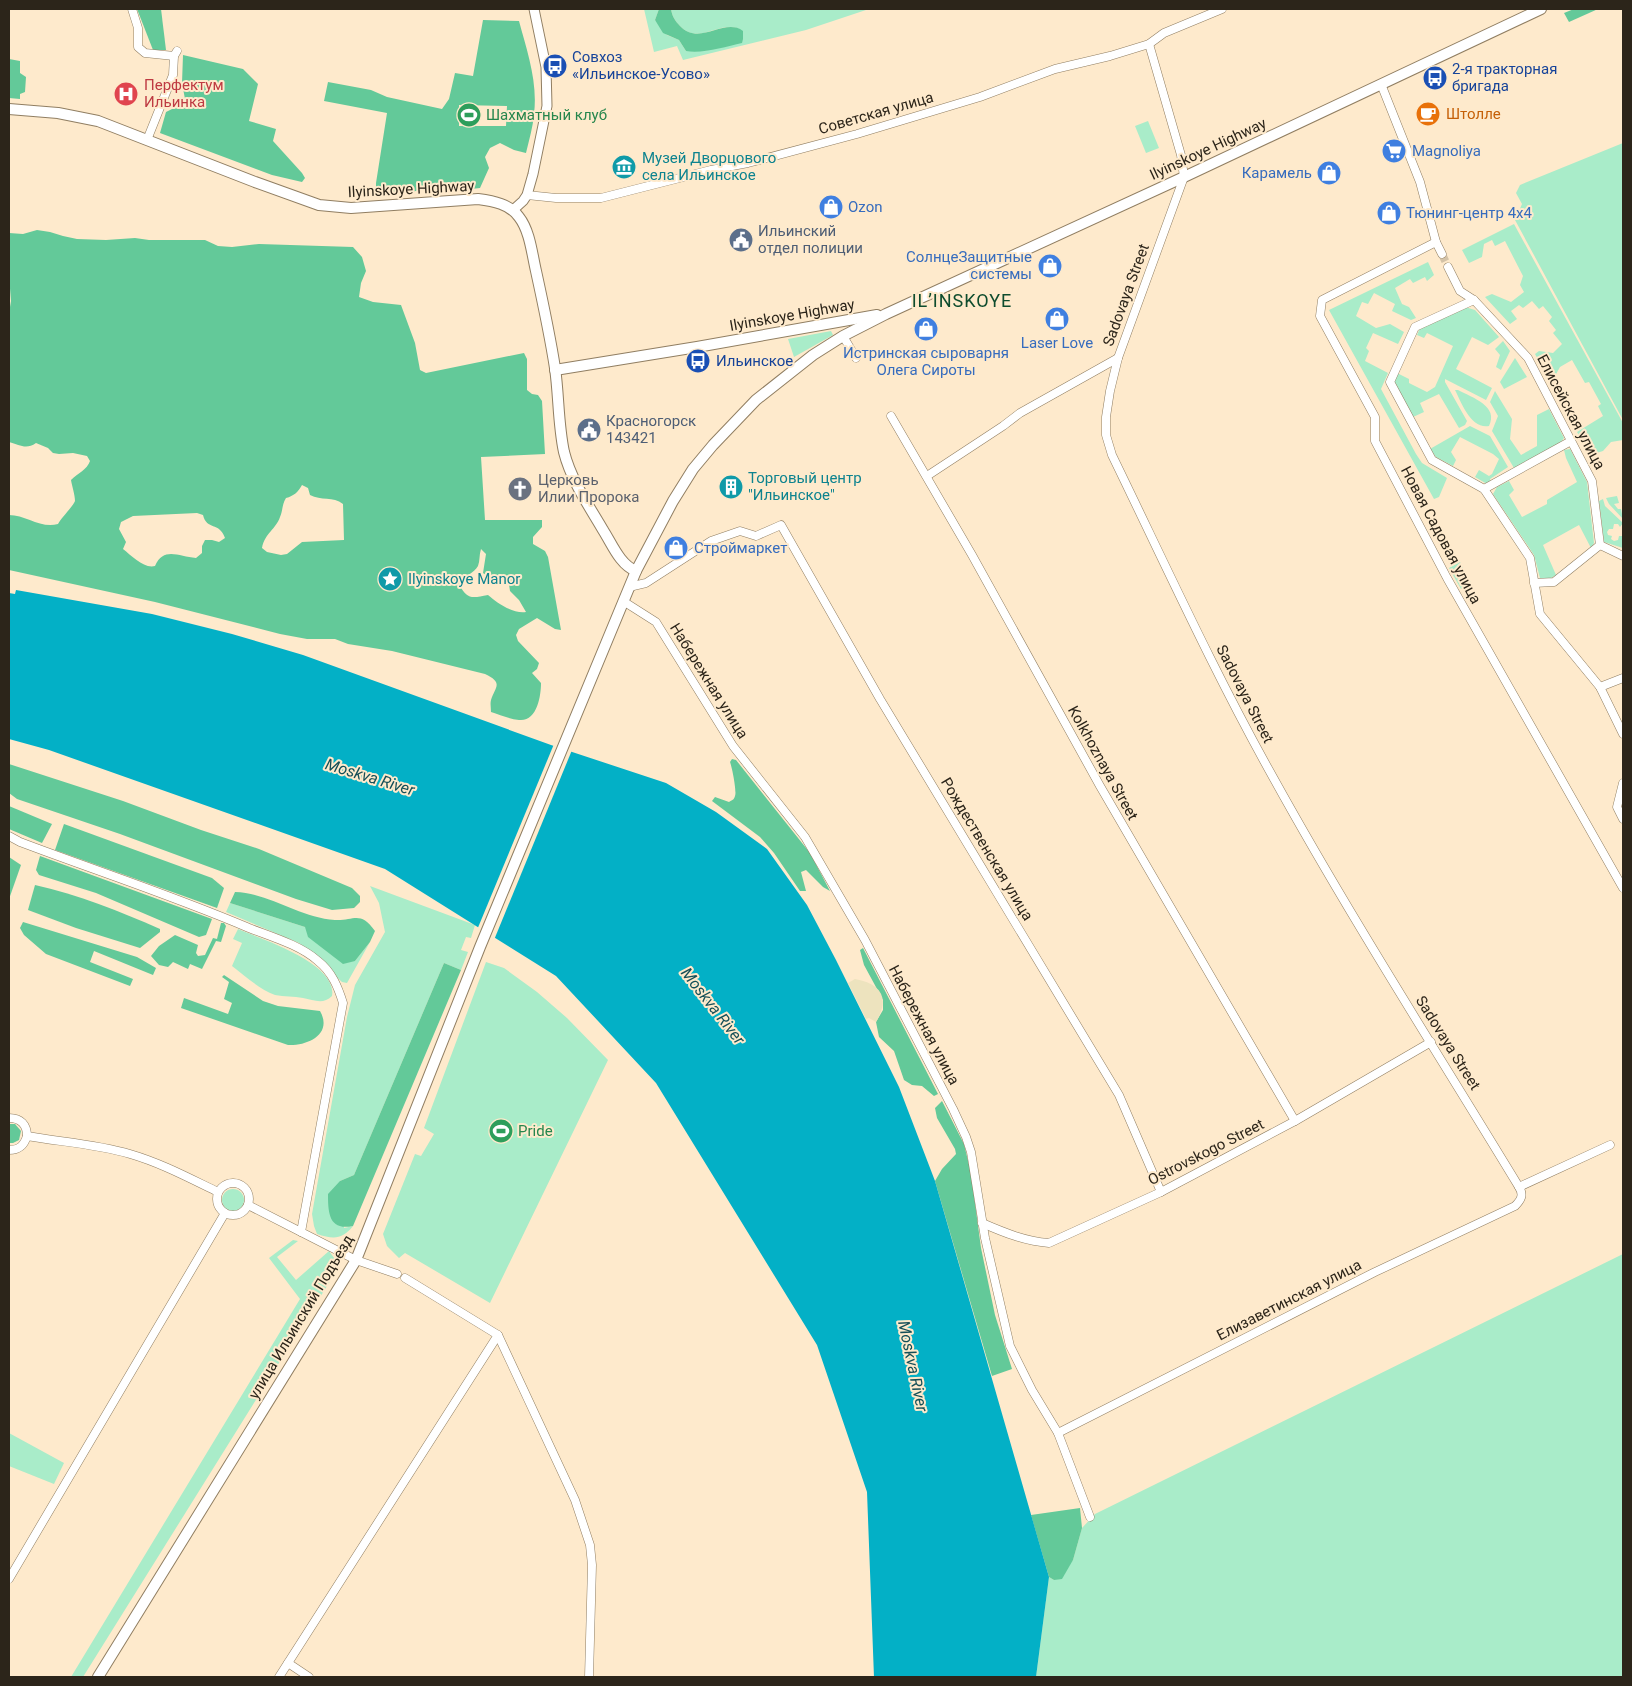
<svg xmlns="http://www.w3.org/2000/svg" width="1632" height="1686" font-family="Roboto,sans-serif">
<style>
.green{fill:#a9ecc9}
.forest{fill:#63c999;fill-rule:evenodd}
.sand{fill:#ede3be}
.water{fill:#03b0c6}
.pier{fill:#feeacc}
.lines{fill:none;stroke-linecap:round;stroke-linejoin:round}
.minor-tunnel{stroke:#d4c3a8;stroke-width:8;stroke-dasharray:8 4;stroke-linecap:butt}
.minor-casing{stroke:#907e62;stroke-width:9}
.tertiary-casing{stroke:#907e62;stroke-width:11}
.secondary-casing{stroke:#907e62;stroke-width:12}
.minor{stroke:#fff;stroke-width:8}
.tertiary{stroke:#fff;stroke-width:9}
.secondary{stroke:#fff;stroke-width:10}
.labels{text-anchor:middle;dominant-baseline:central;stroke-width:4;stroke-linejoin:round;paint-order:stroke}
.transit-label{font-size:15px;fill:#164399;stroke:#feeacc;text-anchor:start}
.health-label{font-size:15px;fill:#be3a42;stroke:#feeacc;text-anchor:start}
.street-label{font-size:15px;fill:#2c251a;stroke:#feeacc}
.food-label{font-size:15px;fill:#c56008;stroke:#feeacc;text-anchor:start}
.leisure-label{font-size:15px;fill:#27864d;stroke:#feeacc;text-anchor:start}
.shop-label{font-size:15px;fill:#366cbe;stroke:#feeacc;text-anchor:start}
.culture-label{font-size:15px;fill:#0d838f;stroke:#feeacc;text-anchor:start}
.service-label{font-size:15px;fill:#4e5e75;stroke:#feeacc;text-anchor:start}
.worship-label{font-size:15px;fill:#5b616d;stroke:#feeacc;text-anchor:start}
.water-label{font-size:16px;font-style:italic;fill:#154f58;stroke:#feeacc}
.quarter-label{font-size:18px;letter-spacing:1px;fill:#0e4c2e;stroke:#feeacc}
</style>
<rect width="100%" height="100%" fill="#feeacc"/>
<!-- green -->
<g class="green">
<path d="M644,9H659L655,20L667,35L679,40L686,51H703L728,46L739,29C719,20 699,46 680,26C675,21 672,16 671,9H869L806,30L683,60L677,46L654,52Z"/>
<polygon points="1148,121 1159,148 1146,153 1135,126"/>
<polygon points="1623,143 1623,420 1515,220 1522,204 1516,193 1520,185"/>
<polygon points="1514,224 1623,423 1623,440 1611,442 1603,451 1590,455 1577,432 1603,416 1598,406 1601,404 1589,382 1585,383 1572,360 1560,367 1555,376 1549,379 1535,354 1539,351 1553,353 1562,344 1553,333 1556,330 1549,321 1552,317 1543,306 1539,309 1532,301 1523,308 1519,305 1511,311 1517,319 1510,324 1485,297 1492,294 1511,302 1524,292 1520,285 1523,276 1505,241 1495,246 1492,240 1484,244 1482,257 1469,263 1462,250"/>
<polygon points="1428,262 1434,275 1427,281 1425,277 1413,283 1410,279 1395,288 1402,304 1409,307 1416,318 1411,320 1392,311 1395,304 1374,293 1368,304 1362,302 1356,316 1376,328 1390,324 1404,332 1398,344 1373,333 1366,348 1369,351 1365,361 1388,373 1381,389 1416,454 1422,463 1447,478 1439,497 1434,499 1329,310"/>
<polygon points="1465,307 1475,310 1499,337 1488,345 1472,337 1456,369 1492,388 1486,400 1445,379 1445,382 1467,421 1465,425 1459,428 1439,394 1420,403 1424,412 1413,417 1395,387 1394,381 1397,373 1409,379 1409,383 1427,392 1435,387 1453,346 1427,333 1424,338 1417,335 1420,328"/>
<polygon points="831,331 833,335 794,357 788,339"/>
<polygon points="1503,341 1510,351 1501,370 1496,367 1500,355 1495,349"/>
<polygon points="1515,358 1527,377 1504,389 1500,382"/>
<path d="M1455,390H1458C1473,398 1499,406 1489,426C1471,429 1462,404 1455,390Z"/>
<polygon points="1495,391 1512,419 1510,439 1521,455 1537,446 1537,415 1549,409 1564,438 1561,442 1514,468 1492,431 1498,416 1490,402"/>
<polygon points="1470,426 1490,436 1508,467 1490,479 1491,482 1487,484 1475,477 1479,470 1489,476 1492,474 1499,459 1493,454 1460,437 1451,452 1456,460 1453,466 1436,457 1430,449"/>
<polygon points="1570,449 1587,482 1594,543 1591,548 1579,525 1543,545 1556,575 1551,578 1540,578 1534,555 1493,494 1497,487 1509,481 1514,490 1509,495 1522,517 1547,504 1547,500 1577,482 1566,458 1564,450"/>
<polygon points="1617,496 1619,503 1614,504 1618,509 1621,509 1623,519 1609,504 1606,498"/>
<polygon points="1603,499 1605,506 1623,523 1620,527 1618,524 1614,524 1613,529 1609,529 1607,532 1608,535 1612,536 1611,539 1614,541 1618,540 1619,536 1623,536 1623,548 1604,542 1599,501"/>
<polygon points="1460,562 1471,583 1461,589 1449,568"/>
<path d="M370,886L475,925L471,938L466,937L461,950L468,952L461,970L444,963L354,1175L340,1181L344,1228L353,1226C342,1240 333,1239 317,1234L314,1226L312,1214L347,1017L355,985L385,932L379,903Z"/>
<polygon points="230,903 305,927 355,961 370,942 347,983 342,982 299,943 226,912"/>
<path d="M238,929C261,939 338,963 332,996C323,1005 314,1000 303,998C294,996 284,997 275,995C259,989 245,976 232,966L242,943L233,939Z"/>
<polygon points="486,962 504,968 537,992 567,1018 608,1060 490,1303 405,1253 399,1258 387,1246 383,1234 415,1154 421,1156 434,1134 424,1128"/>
<circle cx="233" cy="1200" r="11"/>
<polygon points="293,1240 298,1241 277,1257 296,1280 329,1251 337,1262 337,1270 83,1677 71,1677 300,1299 269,1258"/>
<polygon points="1623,1254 1623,1677 1036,1677 1049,1577 1054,1580 1073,1560 1082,1528 1095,1514"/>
<polygon points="9,1433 64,1463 54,1484 9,1466"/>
</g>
<!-- forest -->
<g class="forest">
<polygon points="137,9 161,9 166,50 153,50"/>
<path d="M659,9H671C672,16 675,21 680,26C700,47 724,17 743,31V39L742,43C725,47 702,54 686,51L679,40L663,33L655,20Z"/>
<polygon points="1574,9 1598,9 1569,22 1564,13"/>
<path d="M483,20L519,21C527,51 538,82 534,114C533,127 529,140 526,153L514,150L500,143L490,148L485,157L489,168L480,188L454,191L442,186H428L416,191L376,197V183L387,113L324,101L328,82L371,90L387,97L442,109L449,99L455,73L473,76ZM459,105L507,106L506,126H459Z"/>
<polygon points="183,55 243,69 258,84 249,121 276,129 273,141 302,173 305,178 302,182 272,175 160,133 166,112 176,107 185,99 182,83"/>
<polygon points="9,59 20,61 20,73 26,77 25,92 20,94 20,99 9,98"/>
<path d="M37,230L50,232L63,236L77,239L106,240L135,238L149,240H205L218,246L232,247L259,244L353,247L362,257L366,271L361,283L359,297L373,302L401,305L415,343L420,370L426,373L524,353L527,359V390L532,394L538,395L542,401L545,454L481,457L485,520H542V527L533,537V544L545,551L548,557L561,630L555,629L537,618L519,629L516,635L518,641L539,663L537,669L532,673L541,683C541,696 537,722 519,720C510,719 500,715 491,712C491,708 490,704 491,700C495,687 504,683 485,674L392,651L348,644L335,639H307L280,634L155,602L9,570V515C26,515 41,529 58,524C62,517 74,505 75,501C75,495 72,486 71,480C78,473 87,470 90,461L87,456L73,453L59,454L53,453L48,448L36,443C26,450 20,445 9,442V313L11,301L9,276V233L23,234ZM302,485L308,488L310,495C321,501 333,496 343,504L344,540L302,542L287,554L281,555L267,552L262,548C265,533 276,529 280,517C283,510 282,504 286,498C294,496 298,492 302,485ZM197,513L203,515C207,531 219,521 225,538L219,542L212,540H205L202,546V553L196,558C179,557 164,546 155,566C144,569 132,556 123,549L126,542L119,529L121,522L133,516ZM481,549L486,554L483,573C494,582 497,575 508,578L510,591L519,600L526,612C513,614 497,603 488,595C472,598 467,600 459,584C464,576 474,573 478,566C480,561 479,555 481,549Z"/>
<path d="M732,759L736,760L810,853L830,891L823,887L806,870L801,872L806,891H800L774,853L760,837L712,801L715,797L729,802C732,800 734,800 735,796C737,792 732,767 730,762Z"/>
<polygon points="9,764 123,801 201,830 259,849 352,888 360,896 360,902 354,908 332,910 296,899 120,834 17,799 9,793"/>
<polygon points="9,806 52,824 42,843 9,829"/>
<polygon points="64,824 212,878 224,888 217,908 55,850"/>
<polygon points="40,856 212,919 206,935 199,937 96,893 39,875 36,870"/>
<polygon points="9,857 21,865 9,899"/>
<path d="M35,885C79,895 119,911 160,929V932L140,948L76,928L28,910Z"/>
<path d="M235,892C269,893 300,918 335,920C354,921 360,910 375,931L370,942L355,961L343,964L308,937L305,927L230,903Z"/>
<polygon points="23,922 137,957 156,968 153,975 94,951 90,962 133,979 130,986 46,954 24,935 20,928"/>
<polygon points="221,923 224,923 226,926 221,942 216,941 202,969 190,964 188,969 173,962 168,967 159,965 151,956 159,946 175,935 198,945 196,953 198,956 205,955 213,938 217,939"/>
<polygon points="863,948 938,1094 934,1096 922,1086 912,1085 904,1080 894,1051 879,1037 876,1022 883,1010 883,1000 864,965 860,950"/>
<path d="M444,963L461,970L353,1226C329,1231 328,1213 328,1194L340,1181L354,1175Z"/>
<path d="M224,975L263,1001L278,1006L320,1011C333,1034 308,1046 288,1045L181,1008L184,998L228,1014L232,1003L224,999L229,982L222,977Z"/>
<polygon points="942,1101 964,1144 971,1173 981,1248 995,1315 1012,1369 992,1376 935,1181 942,1169 956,1154 955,1149 937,1118 935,1108"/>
<polygon points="9,1124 15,1124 21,1131 19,1140 13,1143 9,1143"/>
<polygon points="1080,1508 1082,1528 1073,1560 1062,1579 1054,1580 1049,1577 1031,1515"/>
</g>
<!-- sand -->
<path class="sand" d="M855,979C882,984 890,998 876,1022L869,1018L866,1019L848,983Z"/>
<!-- water -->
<polygon class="water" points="16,590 152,614 232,634 303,655 551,745 666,783 716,812 767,849 807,905 836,960 899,1087 935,1181 1049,1577 1036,1677 874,1677 867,1492 817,1345 656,1083 556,976 385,869 49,750 9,739 9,593 15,594"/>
<!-- pier -->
<polygon class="pier" points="554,744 572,750 494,940 477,930"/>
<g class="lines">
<!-- minor-tunnel -->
<polyline class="minor-tunnel" points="1442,254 1448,267"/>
<defs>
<g id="minor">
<polyline points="132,9 138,28 138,47 145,53 174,56"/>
<polyline points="1381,84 1420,182 1436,242 1442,254"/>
<polyline points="147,140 173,75 174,56 177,51"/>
<polyline points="527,195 556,198 601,198 711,170 748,163 857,134 980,97 1055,69 1110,56 1149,44 1164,33 1222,9"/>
<polyline points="1436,242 1322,300 1320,316 1375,417 1375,441 1447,578 1623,888"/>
<polyline points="1448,267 1460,291 1474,300 1528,358 1592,481 1600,545 1623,556"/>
<polyline points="1474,300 1415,327 1390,382 1432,460 1484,489 1530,558 1540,614 1600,687 1623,734"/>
<polyline points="843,336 856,358"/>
<polyline points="891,416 972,555 1100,786 1295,1121"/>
<polyline points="927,476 1003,426 1020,413 1118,358"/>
<polyline points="1484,489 1571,441"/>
<polyline points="1534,583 1554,582 1600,545"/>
<polyline points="629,587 646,583 711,541 740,531 756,536 781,525 880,699 1119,1095 1161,1192"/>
<polyline points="623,601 656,622 733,746 805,837 865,940 953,1109 966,1137 971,1152 985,1238 1010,1346 1032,1390 1058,1433 1090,1517"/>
<polyline points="1600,687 1623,678"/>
<polyline points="1623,783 1617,807 1623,819"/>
<path d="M9,836L20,842C97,871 174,896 249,928C272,937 300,945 318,961C332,972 338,987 343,1003L301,1232L356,1260L397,1274"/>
<path d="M9,1118C21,1118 27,1125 27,1136C24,1146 19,1150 9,1150"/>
<path d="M27,1136C61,1142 97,1144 130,1154C161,1163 189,1178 218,1192"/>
<circle cx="233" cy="1199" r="16"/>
<polyline points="1519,1187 1610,1145"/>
<polyline points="248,1205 301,1232"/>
<path d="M982,1223C1005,1233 1025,1241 1049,1243L1161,1192L1295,1121L1431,1042"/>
<polyline points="498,1335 575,1500 590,1545 592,1565 589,1677"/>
<path d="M1058,1433L1375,1272L1515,1206C1521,1200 1524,1195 1519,1187C1437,1052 1351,918 1274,779C1215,674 1165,564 1112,455L1106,435V417L1110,391L1118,358L1184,177L1181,155L1149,44"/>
<polyline points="9,1579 225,1213"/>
<polyline points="288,1663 309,1677"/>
<polyline points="279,1677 498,1335 405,1278"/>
</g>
<polyline id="tertiary" points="513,210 523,201 527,195 533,174 547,106 546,67 534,9"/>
<g id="secondary">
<path d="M9,109L58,113L98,121L255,182L319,205L351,208L478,199C493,201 510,204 519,217C530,231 532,254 536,271C543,303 550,336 555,368C559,396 558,424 564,452C571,480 589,506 603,530C612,544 620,565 636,571"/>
<polyline points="555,370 697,347 877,315"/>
<polyline points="98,1677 356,1260 480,947 636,571 673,501 693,469 713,445 756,400 813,355 843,336 886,314 1184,177 1541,9"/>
</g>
</defs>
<!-- minor casing -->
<use href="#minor" class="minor-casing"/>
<!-- tertiary casing -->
<use href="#tertiary" class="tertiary-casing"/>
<!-- secondary casing -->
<use href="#secondary" class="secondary-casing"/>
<!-- minor -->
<use href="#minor" class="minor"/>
<!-- tertiary -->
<use href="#tertiary" class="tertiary"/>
<!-- secondary -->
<use href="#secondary" class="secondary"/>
</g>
<!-- icons -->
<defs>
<symbol id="bus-disc" viewBox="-11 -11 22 22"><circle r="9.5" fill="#1a4fb4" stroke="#feeacc"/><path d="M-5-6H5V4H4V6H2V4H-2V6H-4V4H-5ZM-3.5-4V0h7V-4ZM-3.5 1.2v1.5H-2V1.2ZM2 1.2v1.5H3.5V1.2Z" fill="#fff"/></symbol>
<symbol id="hospital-disc" viewBox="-11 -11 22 22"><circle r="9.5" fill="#e0444e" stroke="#feeacc"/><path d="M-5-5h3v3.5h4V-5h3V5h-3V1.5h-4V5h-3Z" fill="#fff"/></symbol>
<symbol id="cafe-disc" viewBox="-11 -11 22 22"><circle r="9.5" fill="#e8710a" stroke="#feeacc"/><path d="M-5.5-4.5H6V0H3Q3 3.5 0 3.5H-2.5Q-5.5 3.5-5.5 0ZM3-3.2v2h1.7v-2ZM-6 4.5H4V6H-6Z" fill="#fff"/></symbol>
<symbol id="stadium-disc" viewBox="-11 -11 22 22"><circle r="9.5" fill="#2e9e5b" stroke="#feeacc"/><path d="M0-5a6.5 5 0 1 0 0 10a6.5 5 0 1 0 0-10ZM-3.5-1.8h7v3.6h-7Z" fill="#fff"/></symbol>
<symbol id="supermarket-disc" viewBox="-11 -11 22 22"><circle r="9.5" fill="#3f7fe0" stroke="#feeacc"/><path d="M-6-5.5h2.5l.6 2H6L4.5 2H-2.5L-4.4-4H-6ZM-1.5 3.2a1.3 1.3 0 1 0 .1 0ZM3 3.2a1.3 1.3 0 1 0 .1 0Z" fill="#fff"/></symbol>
<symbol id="museum-disc" viewBox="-11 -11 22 22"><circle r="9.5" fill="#0f9aa8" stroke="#feeacc"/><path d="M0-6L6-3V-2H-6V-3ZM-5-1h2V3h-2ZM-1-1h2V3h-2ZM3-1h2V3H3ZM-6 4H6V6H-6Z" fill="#fff"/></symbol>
<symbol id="shop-disc" viewBox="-11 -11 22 22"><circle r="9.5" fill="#3f7fe0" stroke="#feeacc"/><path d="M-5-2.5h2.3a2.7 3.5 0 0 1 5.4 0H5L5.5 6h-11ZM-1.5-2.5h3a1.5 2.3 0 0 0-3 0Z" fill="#fff"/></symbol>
<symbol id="civic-disc" viewBox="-11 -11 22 22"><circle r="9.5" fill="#5c6f8a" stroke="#feeacc"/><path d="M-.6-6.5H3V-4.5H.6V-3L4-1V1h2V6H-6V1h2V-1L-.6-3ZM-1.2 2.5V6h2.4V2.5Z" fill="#fff"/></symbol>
<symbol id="building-disc" viewBox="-11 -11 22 22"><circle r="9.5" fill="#0f9aa8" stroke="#feeacc"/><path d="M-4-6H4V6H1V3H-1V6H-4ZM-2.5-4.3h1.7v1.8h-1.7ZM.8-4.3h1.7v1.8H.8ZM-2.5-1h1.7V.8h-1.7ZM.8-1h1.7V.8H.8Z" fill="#fff"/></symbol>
<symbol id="church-disc" viewBox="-11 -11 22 22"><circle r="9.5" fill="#6b7280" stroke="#feeacc"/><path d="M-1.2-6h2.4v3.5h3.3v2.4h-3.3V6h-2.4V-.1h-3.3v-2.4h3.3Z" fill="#fff"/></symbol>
<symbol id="sight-disc" viewBox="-11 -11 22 22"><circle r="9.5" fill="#0f9aa8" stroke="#feeacc"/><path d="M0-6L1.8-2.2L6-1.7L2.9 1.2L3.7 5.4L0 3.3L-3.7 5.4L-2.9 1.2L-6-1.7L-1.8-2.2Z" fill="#fff"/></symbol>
</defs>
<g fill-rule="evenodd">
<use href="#bus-disc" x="541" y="52" width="28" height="28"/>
<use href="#bus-disc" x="1421" y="64" width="28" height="28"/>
<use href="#hospital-disc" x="112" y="80" width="28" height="28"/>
<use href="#cafe-disc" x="1414" y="100" width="28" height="28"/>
<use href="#stadium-disc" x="455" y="101" width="28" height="28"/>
<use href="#supermarket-disc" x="1380" y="137" width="28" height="28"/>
<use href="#museum-disc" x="610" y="153" width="28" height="28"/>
<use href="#shop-disc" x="1315" y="159" width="28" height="28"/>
<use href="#shop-disc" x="817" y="193" width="28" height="28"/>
<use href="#shop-disc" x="1375" y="199" width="28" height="28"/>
<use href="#civic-disc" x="727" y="226" width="28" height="28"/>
<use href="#shop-disc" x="1036" y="252" width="28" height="28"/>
<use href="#shop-disc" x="1043" y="305" width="28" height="28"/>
<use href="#shop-disc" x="912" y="315" width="28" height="28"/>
<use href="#bus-disc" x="684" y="347" width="28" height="28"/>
<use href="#civic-disc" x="575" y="416" width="28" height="28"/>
<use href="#building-disc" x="717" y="473" width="28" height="28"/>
<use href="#church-disc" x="506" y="475" width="28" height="28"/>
<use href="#shop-disc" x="662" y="534" width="28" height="28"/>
<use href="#sight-disc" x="376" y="565" width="28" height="28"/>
<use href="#stadium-disc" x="487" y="1117" width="28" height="28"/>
</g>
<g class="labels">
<!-- transit labels -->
<g class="transit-label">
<text x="572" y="57">Совхоз<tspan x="572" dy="17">«Ильинское-Усово»</tspan></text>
<text x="1452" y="69">2-я тракторная<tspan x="1452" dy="17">бригада</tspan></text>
<text x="716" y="361">Ильинское</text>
</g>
<!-- health labels -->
<g class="health-label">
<text x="144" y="85">Перфектум<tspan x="144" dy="17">Ильинка</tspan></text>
</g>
<!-- street labels -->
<g class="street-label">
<text transform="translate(876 113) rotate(-16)">Советская улица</text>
<text transform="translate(1208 149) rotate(-25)">Ilyinskoye Highway</text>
<text transform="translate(411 189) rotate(-3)">Ilyinskoye Highway</text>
<text transform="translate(1126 295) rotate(-70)">Sadovaya Street</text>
<text transform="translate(792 315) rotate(-10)">Ilyinskoye Highway</text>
<text transform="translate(1571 412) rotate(62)">Елисейская улица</text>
<text transform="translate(1441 535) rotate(62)">Новая Садовая улица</text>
<text transform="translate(709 681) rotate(58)">Набережная улица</text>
<text transform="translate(1245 694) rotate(63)">Sadovaya Street</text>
<text transform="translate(1103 763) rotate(61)">Kolkhoznaya Street</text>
<text transform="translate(987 849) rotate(59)">Рождественская улица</text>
<text transform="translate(924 1025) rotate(62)">Набережная улица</text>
<text transform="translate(1448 1043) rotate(58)">Sadovaya Street</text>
<text transform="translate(1206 1152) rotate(-27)">Ostrovskogo Street</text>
<text transform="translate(1289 1300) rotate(-27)">Елизаветинская улица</text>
<text transform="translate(301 1317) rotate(-59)">улица Ильинский Подъезд</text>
</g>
<!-- food labels -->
<g class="food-label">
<text x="1446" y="114">Штолле</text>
</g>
<!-- leisure labels -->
<g class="leisure-label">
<text x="486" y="115">Шахматный клуб</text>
<text x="518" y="1131">Pride</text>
</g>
<!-- shop labels -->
<g class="shop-label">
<text x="1412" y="151">Magnoliya</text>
<text x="1312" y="173" text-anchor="end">Карамель</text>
<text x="848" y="207">Ozon</text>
<text x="1406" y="213">Тюнинг-центр 4х4</text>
<text x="1032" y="257" text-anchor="end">СолнцеЗащитные<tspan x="1032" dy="17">системы</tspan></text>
<text x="1057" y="343" text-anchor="middle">Laser Love</text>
<text x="926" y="353" text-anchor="middle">Истринская сыроварня<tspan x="926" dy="17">Олега Сироты</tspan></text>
<text x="694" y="548">Строймаркет</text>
</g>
<!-- culture labels -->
<g class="culture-label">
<text x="642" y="158">Музей Дворцового<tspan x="642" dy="17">села Ильинское</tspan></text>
<text x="748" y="478">Торговый центр<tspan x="748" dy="17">"Ильинское"</tspan></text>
<text x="408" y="579">Ilyinskoye Manor</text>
</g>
<!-- service labels -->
<g class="service-label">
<text x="758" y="231">Ильинский<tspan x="758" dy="17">отдел полиции</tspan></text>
<text x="606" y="421">Красногорск<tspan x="606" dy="17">143421</tspan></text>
</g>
<!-- worship labels -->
<g class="worship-label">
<text x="538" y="480">Церковь<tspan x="538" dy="17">Илии Пророка</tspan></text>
</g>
<!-- water labels -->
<g class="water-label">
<text transform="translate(370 777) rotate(17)">Moskva River</text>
<text transform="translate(713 1006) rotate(52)">Moskva River</text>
<text transform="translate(913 1366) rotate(78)">Moskva River</text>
</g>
<!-- quarter labels -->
<g class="quarter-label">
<text x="962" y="300">IL’INSKOYE</text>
</g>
</g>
<!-- border -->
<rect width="1632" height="1686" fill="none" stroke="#2c251a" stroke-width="20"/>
</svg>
